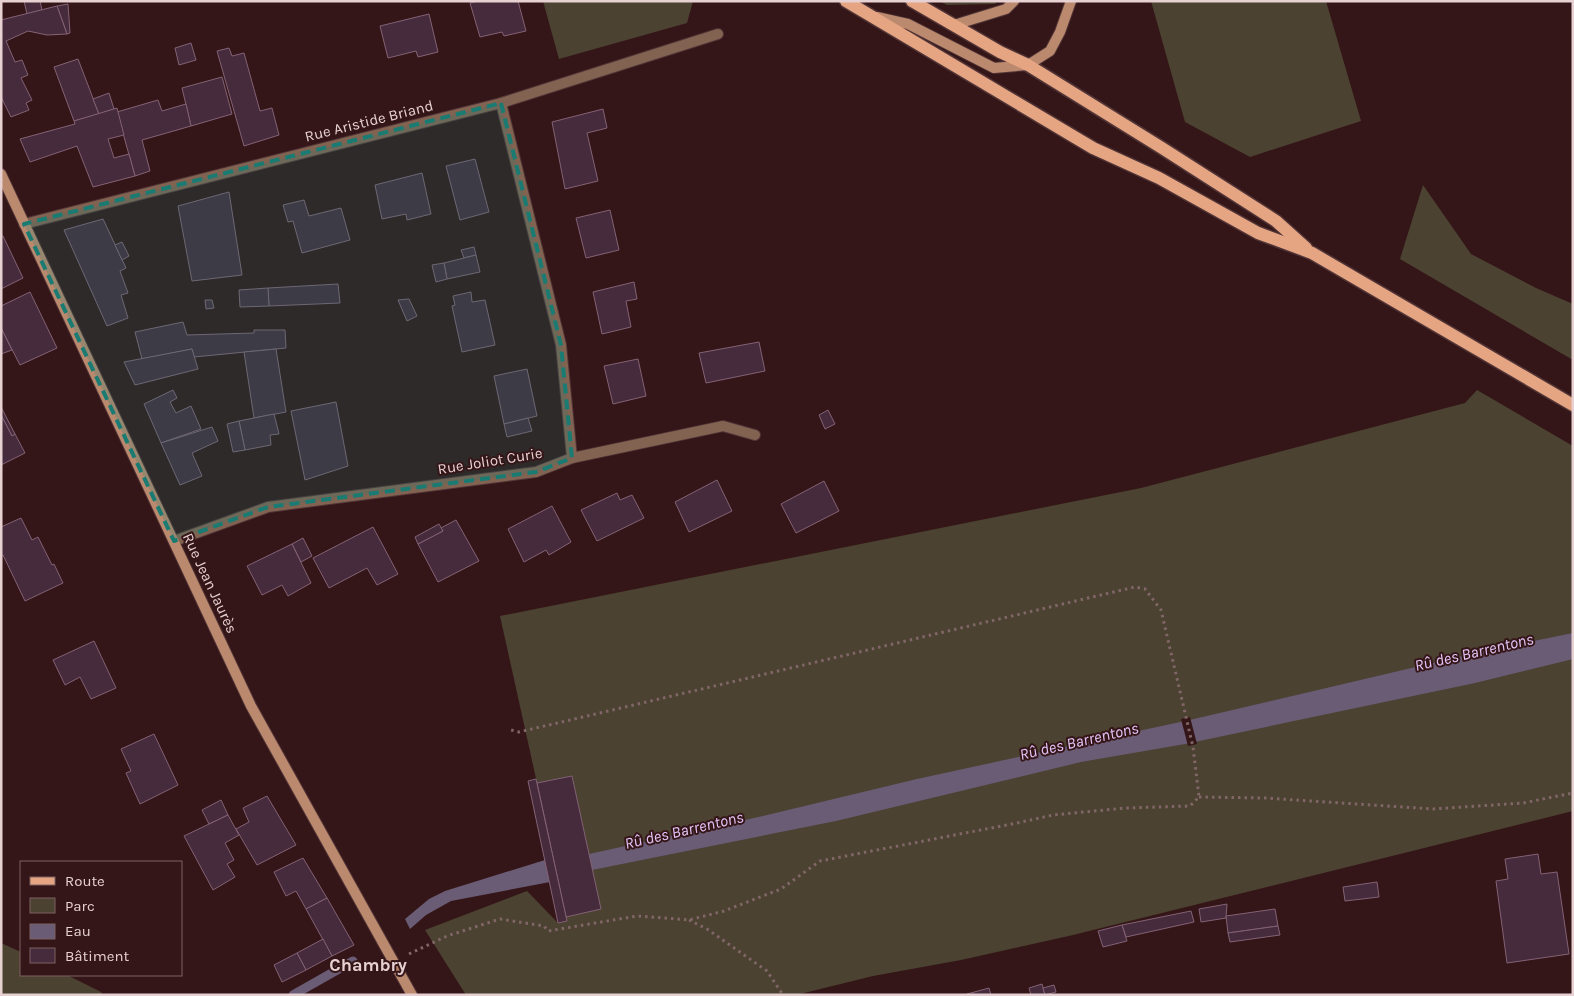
<svg xmlns="http://www.w3.org/2000/svg" width="1574" height="996" font-family="Karla,sans-serif">
<style>
.green{fill:#4b4231}
.water{fill:#6b5c76}
.pier{fill:#351618}
.lines{fill:none;stroke-linecap:round;stroke-linejoin:round}
.stream{stroke:#6b5c76;stroke-width:9}
.building{fill:#452b3b;stroke:#836275}
.street-casing{stroke:#513436;stroke-width:12}
.secondary-casing{stroke:#513436;stroke-width:12}
.primary-casing{stroke:#513436;stroke-width:15}
.path{stroke:#816667;stroke-width:3;stroke-dasharray:2.5 4;stroke-linecap:butt}
.street{stroke:#826352;stroke-width:10}
.secondary{stroke:#ba896e;stroke-width:10}
.primary{stroke:#e5a582;stroke-width:12}
.marked{fill:#1a7b73;fill-opacity:0.2;stroke:#1a7b73;stroke-width:4;stroke-dasharray:10 6;stroke-linejoin:round}
.labels{text-anchor:middle;dominant-baseline:central;stroke-width:4;stroke-linejoin:round;paint-order:stroke}
.street-label{font-size:15px;fill:#e7d1d2;stroke:#351618}
.water-label{font-size:16px;font-style:italic;fill:#e2c5f8;stroke:#351618}
.quarter-label{font-size:18px;font-weight:bold;fill:#e7d1d2;stroke:#351618}
</style>
<rect width="100%" height="100%" fill="#351618"/>
<!-- green -->
<g class="green">
<polygon points="543,1 693,1 687,23 559,59"/>
<polygon points="939,1 997,1 995,4 947,5"/>
<polygon points="1151,1 1326,1 1361,121 1250,157 1185,122"/>
<polygon points="1423,185 1471,254 1536,288 1573,304 1573,360 1400,259"/>
<polygon points="1477,390 1573,446 1573,811 1073,935 961,960 873,976 796,995 466,995 425,930 527,891 558,923 567,921 566,917 600,909 572,776 537,783 500,616 1141,488 1465,403"/>
<polygon points="1,943 21,952 21,975 67,975 101,992 103,995 1,995"/>
</g>
<!-- water -->
<g class="water">
<polygon points="1573,633 1573,659 1475,683 1185,744 1081,762 836,821 592,870 589,854 763,816 917,779 1194,719 1471,654"/>
<polygon points="545,860 550,882 451,901 426,915 410,929 405,919 429,899 445,891"/>
</g>
<!-- pier -->
<polygon class="pier" points="1190,717 1197,744 1188,746 1181,719"/>
<g class="lines">
<!-- stream -->
<polyline class="stream" points="293,995 353,961"/>
</g>
<!-- building -->
<g class="building">
<polygon points="24,1 40,1 42,10 27,14"/>
<polygon points="478,1 518,1 526,31 504,36 502,32 480,37 470,3"/>
<polygon points="68,4 70,33 67,34 57,6"/>
<polygon points="57,6 67,34 47,35 28,31 6,41 15,62 22,60 28,75 21,78 32,100 26,103 29,110 11,117 1,97 1,20"/>
<polygon points="429,14 438,52 418,57 416,51 388,58 380,26"/>
<polygon points="191,43 196,60 179,65 175,48"/>
<polygon points="229,48 232,56 244,53 260,111 272,108 279,135 244,146 217,51"/>
<polygon points="78,59 99,114 74,121 54,67"/>
<polygon points="222,77 232,114 191,126 182,88"/>
<polygon points="109,93 114,109 99,114 93,99"/>
<polygon points="158,100 162,111 186,104 191,126 142,140 150,171 135,176 117,112"/>
<polygon points="117,108 124,135 108,139 114,158 129,154 135,176 93,187 77,146 30,162 20,139 75,124 74,121"/>
<polygon points="603,109 607,128 587,133 598,181 565,189 552,122"/>
<polygon points="475,159 489,212 460,220 446,166"/>
<polygon points="422,173 431,214 407,220 406,214 382,219 375,185"/>
<polygon points="229,192 242,275 192,281 178,206"/>
<polygon points="304,200 309,216 341,208 350,240 302,253 293,221 288,222 283,205"/>
<polygon points="610,210 619,250 586,258 576,218"/>
<polygon points="103,219 126,268 120,271 128,293 121,295 128,318 107,326 64,230"/>
<polygon points="1,236 3,236 23,278 1,289 1,291"/>
<polygon points="122,242 129,256 122,260 115,245"/>
<polygon points="474,247 476,255 464,258 461,250"/>
<polygon points="476,255 480,272 447,279 444,263"/>
<polygon points="444,263 447,279 436,282 432,265"/>
<polygon points="634,282 637,299 626,301 631,327 602,334 593,292"/>
<polygon points="338,284 340,303 269,306 268,288"/>
<polygon points="268,288 269,306 240,307 239,290"/>
<polygon points="30,292 57,348 20,365 1,328 1,306"/>
<polygon points="471,292 472,302 485,300 495,345 462,352 452,306 455,305 453,296"/>
<polygon points="409,299 417,316 407,321 398,300"/>
<polygon points="205,300 212,300 214,308 206,309"/>
<polygon points="183,322 187,335 254,333 254,330 285,330 286,348 194,357 192,349 142,359 135,332"/>
<polygon points="1,328 12,350 1,354"/>
<polygon points="759,342 765,371 706,383 699,353"/>
<polygon points="192,349 198,369 135,385 124,362"/>
<polygon points="276,349 286,412 254,418 244,352"/>
<polygon points="638,359 646,396 613,404 604,366"/>
<polygon points="527,369 537,416 504,424 494,376"/>
<polygon points="173,390 177,398 170,402 176,413 191,406 201,429 161,443 144,404"/>
<polygon points="336,402 348,466 305,480 291,411"/>
<polygon points="1,407 15,434 12,436 1,415"/>
<polygon points="828,410 835,424 825,429 819,415"/>
<polygon points="274,414 279,434 270,435 271,445 245,450 239,421"/>
<polygon points="1,415 12,436 15,434 25,453 1,465"/>
<polygon points="528,418 532,431 507,437 504,424"/>
<polygon points="239,421 245,450 233,452 227,424"/>
<polygon points="212,427 218,441 192,453 202,476 180,485 161,443"/>
<polygon points="717,480 732,511 689,532 675,502"/>
<polygon points="824,481 839,511 796,533 781,504"/>
<polygon points="617,493 620,500 632,495 644,518 597,541 581,510"/>
<polygon points="552,506 571,542 549,555 546,550 524,562 508,529"/>
<polygon points="21,518 32,540 38,537 52,565 54,564 63,583 25,601 3,555 1,556 1,527"/>
<polygon points="456,520 479,561 438,582 418,544 443,531 441,528"/>
<polygon points="439,524 443,531 418,544 415,537"/>
<polygon points="373,527 398,574 377,585 367,568 329,588 313,558"/>
<polygon points="303,538 312,556 301,562 292,544"/>
<polygon points="292,544 311,583 288,596 282,585 262,595 247,566"/>
<polygon points="94,641 116,688 91,699 80,677 65,685 53,660"/>
<polygon points="154,734 178,785 140,804 126,773 131,771 121,749"/>
<polygon points="572,776 601,909 566,917 537,783"/>
<polygon points="536,779 567,921 558,923 528,781"/>
<polygon points="267,796 296,845 257,865 236,829 249,822 243,808"/>
<polygon points="221,800 228,815 209,824 202,810"/>
<polygon points="228,815 239,835 225,843 234,860 227,864 235,877 213,890 184,836"/>
<polygon points="1538,854 1541,874 1557,872 1569,954 1507,963 1496,881 1508,879 1505,859"/>
<polygon points="303,858 327,898 306,909 296,891 286,896 274,872"/>
<polygon points="1377,882 1379,897 1345,901 1343,887"/>
<polygon points="327,898 354,945 332,956 306,909"/>
<polygon points="1227,904 1226,918 1201,922 1199,909"/>
<polygon points="1275,909 1278,926 1228,933 1226,916"/>
<polygon points="1191,911 1194,922 1126,937 1122,925"/>
<polygon points="1122,925 1127,941 1103,947 1098,931"/>
<polygon points="1278,926 1280,935 1230,942 1228,933"/>
<polygon points="323,939 332,956 306,970 297,953"/>
<polygon points="297,953 306,970 282,982 274,965"/>
<polygon points="1042,984 1045,995 1031,995 1029,988"/>
<polygon points="1054,985 1056,992 1045,995 1043,988"/>
<polygon points="989,988 991,995 967,994"/>
</g>
<g class="lines">
<defs>
<g id="street">
<polyline points="24,224 501,103 718,34"/>
<polyline points="572,458 723,426 755,435"/>
<polyline points="174,541 268,507 536,472 572,458 561,345 501,103"/>
</g>
<g id="secondary">
<polyline points="877,17 908,24 994,68 1028,65 1050,51 1060,32 1071,1"/>
<polyline points="954,25 1006,9 1014,1"/>
<polyline points="1,174 251,706 412,995"/>
</g>
<g id="primary">
<polyline points="846,1 1093,148 1159,178 1258,233 1312,253 1573,405"/>
<polyline points="912,1 1000,52 1028,65 1162,148 1276,221 1306,248"/>
</g>
</defs>
<!-- street casing -->
<use href="#street" class="street-casing"/>
<!-- secondary casing -->
<use href="#secondary" class="secondary-casing"/>
<!-- primary casing -->
<use href="#primary" class="primary-casing"/>
<!-- path -->
<g class="path">
<polyline points="1199,797 1265,798 1433,809 1523,803 1573,793"/>
<polyline points="689,920 707,929 767,971 783,995"/>
<polyline points="409,954 447,936 500,919 544,926 548,931 637,916 689,920 724,911 781,889 820,861 1017,823 1053,815 1125,808 1190,806 1199,797 1193,747 1161,610 1145,589 1135,587 519,732 511,730"/>
</g>
<!-- street -->
<use href="#street" class="street"/>
<!-- secondary -->
<use href="#secondary" class="secondary"/>
<!-- primary -->
<use href="#primary" class="primary"/>
</g>
<!-- marked area -->
<path class="marked" d="M501,103L561,345L572,458L536,472L268,507L174,541L24,224Z"/>
<g class="labels">
<!-- street labels -->
<g class="street-label">
<text transform="translate(369 121) rotate(-14)">Rue Aristide Briand</text>
<text transform="translate(490 461) rotate(-9)">Rue Joliot Curie</text>
<text transform="translate(210 583) rotate(65)">Rue Jean Jaurès</text>
</g>
<!-- water labels -->
<g class="water-label">
<text transform="translate(1474 652) rotate(-13)">Rû des Barrentons</text>
<text transform="translate(1079 741) rotate(-13)">Rû des Barrentons</text>
<text transform="translate(684 830) rotate(-13)">Rû des Barrentons</text>
</g>
<!-- quarter labels -->
<g class="quarter-label">
<text x="368" y="965">Chambry</text>
</g>
</g>
<!-- border -->
<rect width="1574" height="996" fill="none" stroke="#e7d1d2" stroke-width="5"/>
<!-- legend -->
<rect x="20" y="861" width="162" height="115" fill="#351618" stroke="#7c6162"/>
<rect x="30" y="877" width="25" height="8" fill="#e5a582" stroke="#7c6162"/>
<text x="65" y="886" font-size="15" fill="#e7d1d2">Route</text>
<rect x="30" y="898" width="25" height="15" fill="#4b4231" stroke="#7c6162"/>
<text x="65" y="911" font-size="15" fill="#e7d1d2">Parc</text>
<rect x="30" y="924" width="25" height="15" fill="#6b5c76" stroke="#7c6162"/>
<text x="65" y="936" font-size="15" fill="#e7d1d2">Eau</text>
<rect x="30" y="948" width="25" height="15" fill="#452b3b" stroke="#7c6162"/>
<text x="65" y="961" font-size="15" fill="#e7d1d2">Bâtiment</text>
</svg>
